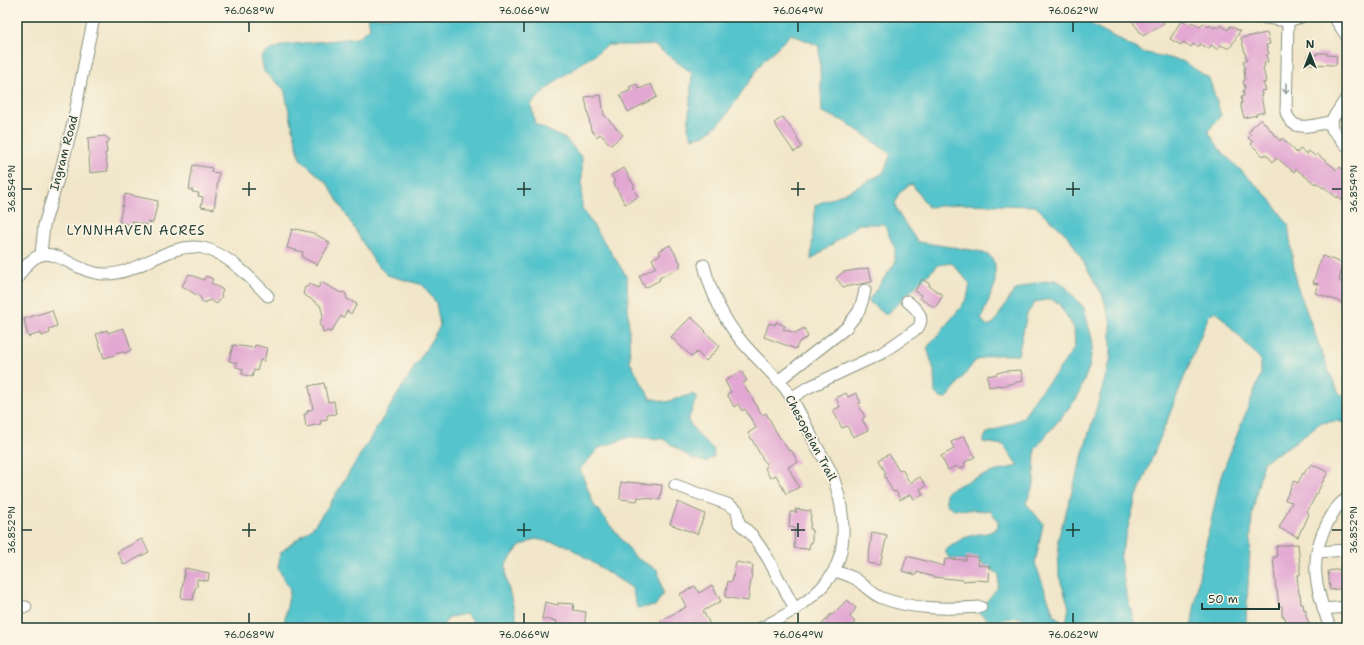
<svg xmlns="http://www.w3.org/2000/svg" width="1364" height="645" font-family="'Shantell Sans',sans-serif">
<style>
.water{fill:#57c4cc;stroke:#3b8080;fill-rule:evenodd}
.building{fill:#e2a7d2}
.lines{fill:none;stroke-linecap:round;stroke-linejoin:round}
.minor-casing{stroke:#88927e;stroke-width:13}
.minor{stroke:#fff;stroke-width:11}
.oneway{stroke:#8f9e9a}
.ticks{fill:none;stroke:#1f3d34;stroke-width:1.5}
.labels{text-anchor:middle;dominant-baseline:central;stroke-width:3.5;stroke-linejoin:round;paint-order:stroke}
.street-label{font-size:12px;fill:#1f3d34;stroke:#fcf5e5}
.neighbourhood-label{font-size:13px;letter-spacing:1px;fill:#1f3d34;stroke:#fcf5e5}
.neatline{fill:none;stroke:#1f3d34;stroke-width:1.5}
.ticks-label{font-size:10px;text-anchor:middle;fill:#1f3d34}
</style>
<rect width="100%" height="100%" fill="#fcf5e5"/>
<filter id="ink" filterUnits="userSpaceOnUse"><feTurbulence type="fractalNoise" baseFrequency=".025" numOctaves="2"/><feDisplacementMap in="SourceGraphic" scale="8" xChannelSelector="R" yChannelSelector="G"/><feConvolveMatrix kernelMatrix="1 2 1 2 8 2 1 2 1" color-interpolation-filters="sRGB"/></filter>
<filter id="wash" filterUnits="userSpaceOnUse"><feTurbulence type="fractalNoise" baseFrequency=".012" numOctaves="4" result="noise"/><feDisplacementMap in="SourceGraphic" scale="16" xChannelSelector="R" yChannelSelector="G"/><feGaussianBlur stdDeviation="0.9" result="paint"/><feColorMatrix in="noise" values="0 0 0 0 0 0 0 0 0 0 0 0 0 0 0 0 0 1.4 0 .05"/><feComposite in="paint" operator="in"/></filter>
<g filter="url(#wash)">
<rect width="100%" height="100%" fill="#f1e6c9"/>
<!-- water -->
<path class="water" d="M368,17H1081L1094,26L1142,52L1182,61L1209,78L1221,115L1208,131L1221,151L1270,199L1288,224L1296,283L1328,369L1339,393L1347,398V424L1338,421L1320,423L1292,444L1263,462L1252,515L1246,620L1247,628H1191L1200,571L1221,476L1261,374V360L1216,311L1209,315L1135,501L1120,558L1126,593L1136,628H1026L1027,623L1019,617L990,621L978,612L998,587L999,574L980,562L949,558L945,551C953,544 960,539 970,536C983,532 986,536 998,527V520L990,511L954,509L946,504V492C968,479 994,471 1018,466L1004,445L983,442L986,434L1023,418L1037,395L1055,375L1075,347L1074,328L1059,304L1051,299L1035,302L1027,314L1018,355H991L975,361L947,398H940L935,393L934,370L927,348L961,307L967,298L970,284L952,263L938,265L886,315L868,301L895,263V249L884,224H859L811,260L815,205L852,190L883,173L891,154L846,122L822,112L819,46L791,34L763,61L723,120L705,135L692,138L688,128L692,73L654,45H608L556,81L531,104L535,124L567,140L582,158V208L627,277L630,362L650,398L666,402L693,394L697,396L688,421L699,436L713,449L714,456L706,462L693,459L663,439L630,437L599,448L580,469L594,505L636,558L658,570L663,594L655,606L637,608L632,588L566,545L535,539L519,547L506,564V579L519,628H478L466,614L449,617L441,628H279L284,624L290,590L278,568L281,552L313,527L329,505L440,326L436,303L423,285L387,275L375,263L327,183L300,159L284,89L264,72L261,57L269,51L284,45L357,38L370,28ZM912,184L928,207L961,204L1035,206L1069,237L1102,294L1111,323V358L1058,539L1059,576L1069,607L1066,623H1063L1054,615L1035,563L1043,524L1026,503L1034,484L1035,449L1077,398L1089,368L1093,343L1084,308L1063,284L1055,280L1034,283L1014,291L994,323L987,326L981,319L995,285V264L990,256L978,251L918,242C913,235 898,215 896,208C893,197 903,187 912,184Z"/>
<g id="blocks">
<!-- building -->
<g class="building">
<polygon points="1129,17 1161,17 1164,23 1143,36"/>
<polygon points="1181,21 1191,25 1192,22 1200,27 1203,23 1209,27 1210,25 1214,28 1215,26 1218,28 1220,25 1228,30 1230,26 1240,31 1230,48 1227,48 1221,45 1218,50 1211,45 1209,49 1200,44 1198,47 1193,44 1191,47 1183,42 1181,45 1170,39"/>
<polygon points="1267,33 1270,44 1266,45 1269,54 1266,55 1268,62 1264,63 1265,66 1263,67 1266,82 1263,83 1266,90 1261,91 1262,95 1261,95 1264,112 1256,114 1257,115 1244,118 1241,107 1241,103 1242,103 1241,97 1244,96 1243,91 1245,88 1243,81 1245,80 1244,69 1245,68 1243,61 1247,60 1241,38"/>
<polygon points="1317,53 1327,53 1327,55 1337,56 1336,65 1307,64 1308,54 1317,55"/>
<polygon points="637,84 639,89 651,84 657,97 628,112 620,95 631,90 629,87"/>
<polygon points="601,95 604,115 623,135 611,145 600,134 597,137 591,130 585,97"/>
<polygon points="783,117 798,138 797,139 802,147 794,152 774,123"/>
<polygon points="1261,119 1280,141 1282,138 1297,153 1300,149 1307,154 1309,151 1315,156 1317,154 1337,170 1340,167 1346,172 1343,175 1347,179 1347,205 1338,196 1337,198 1324,187 1323,188 1316,182 1315,184 1296,169 1294,172 1277,158 1273,162 1266,154 1263,156 1251,144 1253,142 1248,138 1251,135 1248,132 1252,129 1251,128"/>
<polygon points="105,136 110,140 106,144 107,153 105,153 108,171 90,173 88,138"/>
<polygon points="193,165 212,168 211,172 219,173 214,209 201,207 203,197 198,196 199,193 192,192 193,190 189,190"/>
<polygon points="624,168 635,187 633,188 638,197 625,204 613,182 615,181 611,175"/>
<polygon points="125,194 158,201 153,223 148,222 147,225 142,224 132,221 132,225 119,222"/>
<polygon points="292,229 296,230 296,229 313,233 328,241 327,242 330,243 317,265 302,257 303,252 287,248"/>
<polygon points="670,245 681,264 679,265 681,267 659,278 660,280 645,288 639,276 656,267 652,259 661,254 659,251"/>
<polygon points="1322,256 1343,263 1339,281 1347,284 1347,304 1315,293 1318,284 1313,283"/>
<polygon points="869,268 872,282 843,287 836,278 843,272"/>
<polygon points="189,274 204,280 206,276 213,279 211,283 223,290 221,295 222,296 217,304 210,300 203,303 200,297 182,286"/>
<polygon points="922,279 930,284 929,286 943,295 935,308 920,298 921,295 915,291"/>
<polygon points="321,282 341,293 343,292 346,294 347,299 357,304 351,314 347,311 343,318 341,316 331,332 328,331 323,333 322,327 319,325 323,315 320,305 303,294 305,287 307,287 309,284 318,288"/>
<polygon points="52,310 57,326 49,329 50,333 42,336 41,333 28,337 24,319"/>
<polygon points="691,317 706,331 705,332 720,346 706,361 697,352 692,357 671,337"/>
<polygon points="776,322 785,326 783,329 795,333 804,328 808,337 799,342 796,349 764,337 769,323 775,325"/>
<polygon points="123,328 125,333 126,333 131,350 125,353 123,352 116,354 115,355 104,358 96,334 107,330 108,333"/>
<polygon points="233,345 254,348 255,345 267,348 264,361 260,360 257,371 254,370 252,377 242,374 243,369 236,367 237,363 229,361"/>
<polygon points="1021,370 1023,381 1000,386 999,385 989,387 987,376 997,374 997,373 1005,371"/>
<polygon points="741,371 747,381 743,383 762,415 766,413 778,435 789,451 791,450 798,462 788,467 799,487 786,494 776,475 770,478 765,468 767,466 748,433 756,428 745,409 742,411 738,404 734,407 727,394 731,392 725,381"/>
<polygon points="324,383 328,402 334,401 336,414 327,415 327,420 320,421 321,424 306,427 304,414 307,414 307,411 313,409 309,386"/>
<polygon points="846,393 848,397 856,393 861,403 858,404 865,417 862,419 868,430 853,437 847,426 842,428 833,410 840,407 836,398"/>
<polygon points="964,436 975,457 965,462 964,467 959,469 956,466 948,470 941,456 954,449 951,442"/>
<polygon points="889,454 899,471 902,469 910,483 920,477 926,486 920,489 923,495 914,499 911,494 900,500 896,491 893,492 884,475 886,474 879,460"/>
<polygon points="1311,464 1328,472 1307,512 1309,514 1303,528 1302,528 1298,537 1279,528 1292,502 1285,500 1294,481 1298,483 1303,473 1304,474 1307,468 1308,468"/>
<polygon points="621,482 627,483 627,482 662,485 660,500 638,497 637,501 620,499"/>
<polygon points="678,502 705,514 697,534 670,524"/>
<polygon points="795,509 811,511 810,530 812,530 812,543 810,543 809,549 794,548 795,528 789,527 790,512 797,512"/>
<polygon points="872,532 887,535 880,565 868,563"/>
<polygon points="142,539 149,552 124,565 117,552"/>
<polygon points="1298,544 1300,565 1300,575 1297,575 1299,594 1300,594 1301,604 1303,604 1304,610 1306,609 1306,616 1311,628 1289,628 1284,616 1282,617 1282,606 1279,606 1277,590 1276,590 1273,557 1277,557 1276,546"/>
<polygon points="907,556 944,566 945,559 966,560 966,556 979,557 978,565 990,566 989,581 976,580 963,581 963,580 934,577 917,572 916,575 902,571"/>
<polygon points="736,562 753,565 748,601 725,597 728,581 732,582"/>
<polygon points="185,568 209,573 208,581 197,579 197,587 195,588 193,600 181,598"/>
<polygon points="1340,569 1340,570 1347,569 1347,588 1330,590 1328,571"/>
<polygon points="712,585 721,601 703,611 712,628 663,628 660,621 686,607 680,594 695,586 699,593"/>
<polygon points="847,600 856,608 850,617 855,622 850,628 819,628 831,614 832,615"/>
<polygon points="545,602 558,605 558,603 574,604 573,610 586,612 584,628 556,626 557,621 542,619"/>
</g>
</g>
</g>
<g filter="url(#ink)">
<use href="#blocks" fill-opacity="0" stroke="#88927e" stroke-width="1"/>
<g class="lines">
<defs>
<g id="minor">
<polyline points="1258,17 1288,21 1301,17"/>
<polyline points="1334,17 1347,37"/>
<path d="M1288,21L1286,112C1293,135 1313,124 1331,122"/>
<polyline points="1331,122 1333,118 1347,97"/>
<polyline points="1331,122 1332,129 1347,146"/>
<polyline points="41,254 44,225 61,169 73,123 85,60 94,17"/>
<path d="M704,265C711,294 724,320 743,343C756,358 771,372 784,387C797,404 806,426 816,445C822,456 829,466 833,477C845,510 850,553 827,581C810,603 784,616 761,628"/>
<path d="M17,279C47,227 65,273 105,274C139,275 168,241 203,248C227,253 252,279 268,296"/>
<polyline points="778,381 846,328 859,311 863,299 865,290"/>
<path d="M791,398L807,388L882,353L918,328C926,316 916,309 907,301"/>
<polyline points="675,485 727,504 737,510 739,523 752,535 767,557 795,609"/>
<polyline points="1317,552 1347,550"/>
<path d="M834,571C841,573 848,575 854,578C864,584 871,594 882,598C913,610 948,609 981,607"/>
<polyline points="17,606 26,607"/>
<polyline points="1323,609 1347,607"/>
<path d="M1330,628C1316,589 1307,560 1328,522C1333,513 1338,503 1347,499"/>
</g>
</defs>
<!-- minor casing -->
<use href="#minor" class="minor-casing"/>
<!-- minor -->
<use href="#minor" class="minor"/>
</g>
<!-- one-way arrows -->
<defs><path id="oneway-shaft" d="M-6 0H5M1.5-3L5.5 0L1.5 3" fill="none" stroke-width="1.6" stroke-linecap="round" stroke-linejoin="round"/></defs>
<use class="oneway" href="#oneway-shaft" transform="translate(1286 88) rotate(91)"/>
</g>
<!-- ticks -->
<path class="ticks" d="M249,22V32M524,22V32M798,22V32M1073,22V32M249,182V196M524,182V196M798,182V196M1073,182V196M22,189H32M242,189H256M517,189H531M791,189H805M1066,189H1080M1332,189H1342M249,523V537M524,523V537M798,523V537M1073,523V537M22,530H32M242,530H256M517,530H531M791,530H805M1066,530H1080M1332,530H1342M249,613V623M524,613V623M798,613V623M1073,613V623"/>
<g class="labels">
<!-- street labels -->
<g class="street-label">
<text transform="translate(64 153) rotate(-75)">Ingram Road</text>
<text transform="translate(811 438) rotate(62)">Chesopeian Trail</text>
</g>
<!-- neighbourhood labels -->
<g class="neighbourhood-label">
<text x="136" y="230">LYNNHAVEN ACRES</text>
</g>
</g>
<!-- margin -->
<rect width="1364" height="645" fill="none" stroke="#fcf5e5" stroke-width="44"/>
<!-- north arrow -->
<g transform="translate(1310 54)" stroke="#fcf5e5" stroke-width="3" paint-order="stroke">
<path d="M0-3L7 15L0 10L-7 15Z" fill="#1f3d34"/>
<text y="-6" font-size="11" font-weight="bold" text-anchor="middle" fill="#1f3d34">N</text>
</g>
<!-- scale -->
<path d="M1202 603v6h77v-6" fill="none" stroke="#1f3d34" stroke-width="2"/>
<text x="1208" y="603" font-size="12" fill="#1f3d34" stroke="#fcf5e5" stroke-width="3" paint-order="stroke">50 m</text>
<rect x="22" y="22" width="1320" height="601" class="neatline"/>
<g class="ticks-label">
<text x="249" y="14">76.068°W</text>
<text x="524" y="14">76.066°W</text>
<text x="798" y="14">76.064°W</text>
<text x="1073" y="14">76.062°W</text>
<text transform="translate(11 189) rotate(-90)" y="4">36.854°N</text>
<text transform="translate(1353 189) rotate(-90)" y="4">36.854°N</text>
<text transform="translate(11 530) rotate(-90)" y="4">36.852°N</text>
<text transform="translate(1353 530) rotate(-90)" y="4">36.852°N</text>
<text x="249" y="638">76.068°W</text>
<text x="524" y="638">76.066°W</text>
<text x="798" y="638">76.064°W</text>
<text x="1073" y="638">76.062°W</text>
</g>
</svg>
